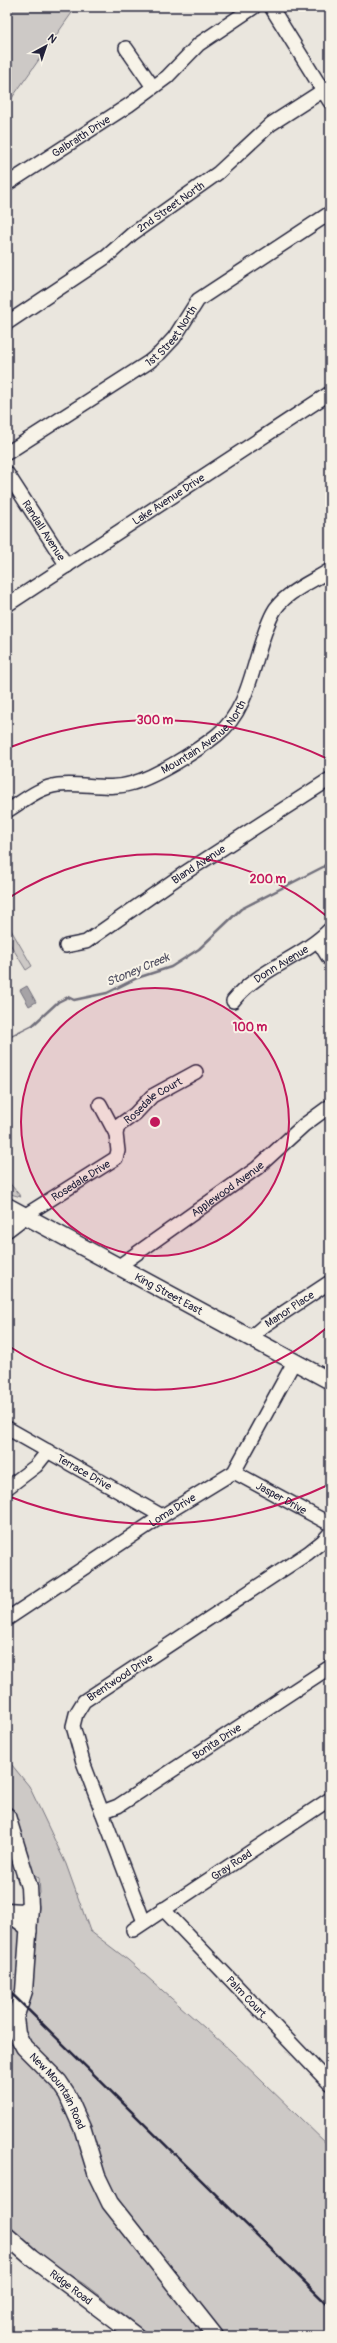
<svg xmlns="http://www.w3.org/2000/svg" width="337" height="2343" font-family="Pangolin,sans-serif">
<style>
.green{fill:#cdc9c6;stroke:#787680}
.water{fill:#a6a3a6;stroke:#716f7b}
.lines{fill:none;stroke-linecap:round;stroke-linejoin:round}
.stream{stroke:#716f7b;stroke-width:2.5}
.minor-casing{stroke:#22223b;stroke-width:16}
.major-casing{stroke:#22223b;stroke-width:19}
.minor{stroke:#f7f3e8;stroke-width:13}
.major{stroke:#f7f3e8;stroke-width:16}
.rail{stroke:#22223b;stroke-width:2.5}
.ring{fill:none;stroke:#c2185b;stroke-width:2}
.labels{text-anchor:middle;dominant-baseline:central;stroke-width:4;stroke-linejoin:round;paint-order:stroke}
.street-label{font-size:11px;fill:#22223b;stroke:#f7f3e8}
.water-label{font-size:12px;font-style:italic;fill:#504f60;stroke:#f7f3e8}
.centre{fill:#c2185b;stroke:#f7f3e8;stroke-width:2}
.ring-label{font-size:12px;text-anchor:middle;font-weight:bold;fill:#c2185b;stroke:#f7f3e8;stroke-width:4;stroke-linejoin:round;paint-order:stroke}
</style>
<rect width="100%" height="100%" fill="#eae6de"/>
<filter id="ink" filterUnits="userSpaceOnUse"><feTurbulence type="fractalNoise" baseFrequency=".025" numOctaves="2"/><feDisplacementMap in="SourceGraphic" scale="8" xChannelSelector="R" yChannelSelector="G"/><feConvolveMatrix kernelMatrix="1 2 1 2 8 2 1 2 1" color-interpolation-filters="sRGB"/></filter>
<g filter="url(#ink)">
<!-- green -->
<g class="green">
<polygon points="7,7 76,7 7,105"/>
<polygon points="7,923 32,966 26,970 7,939"/>
<polygon points="7,1180 21,1197 7,1193"/>
<polygon points="7,1759 29,1786 66,1864 90,1931 128,1960 231,2051 330,2147 330,2336 151,2336 84,2284 7,2236 7,1925 17,1930 28,1923 40,1893 39,1878 7,1851"/>
</g>
<!-- water -->
<polygon class="water" points="27,986 36,1002 29,1006 20,990"/>
<g class="lines">
<!-- stream -->
<polyline class="stream" points="7,1038 33,1025 58,1002 68,997 74,1000 107,993 137,978 171,967 199,949 241,909 323,867 330,860"/>
<defs>
<g id="minor">
<polyline points="271,7 330,102"/>
<polyline points="126,48 153,87"/>
<path id="s1" d="M7,184L129,105L167,77L199,44L254,7"/>
<path id="s2" d="M7,323L106,257L132,234L218,173L271,124L330,86"/>
<path id="s3" d="M7,453L149,362L160,353L174,338L198,300L330,213"/>
<path id="s4" d="M7,473L67,566"/>
<path id="s5" d="M7,605L330,393"/>
<path id="s6" d="M7,811C22,802 39,787 58,785C83,782 108,791 133,783C157,776 197,751 217,735C253,707 253,651 273,613C283,593 312,582 330,570"/>
<polyline points="318,941 330,960"/>
<path id="s7" d="M66,946L86,942L183,874L330,779"/>
<path id="s8" d="M233,1001C258,969 302,958 330,929"/>
<polyline points="100,1104 116,1134"/>
<path id="s9" d="M24,1216L116,1158L118,1151L116,1134L118,1126L135,1114L152,1096L196,1072"/>
<path id="s10" d="M119,1266L257,1168L304,1125L330,1106"/>
<path id="s11" d="M250,1338L265,1325L330,1282"/>
<path id="s12" d="M7,1428L162,1516"/>
<path id="s13" d="M234,1472L330,1524"/>
<polyline points="7,1488 36,1466 48,1451"/>
<path id="s14" d="M7,1619L162,1516L234,1472L294,1362"/>
<path id="s15" d="M102,1812L118,1806L330,1667"/>
<path id="s16" d="M163,1909L330,2084"/>
<polyline points="7,1913 30,1931"/>
<path id="s17" d="M144,1922L83,1762L73,1726L76,1714L84,1701L308,1553L323,1541L330,1533"/>
<path id="s18" d="M133,1930L330,1799"/>
</g>
<g id="major">
<path id="s19" d="M7,1206L330,1381"/>
<polyline points="7,1229 24,1216"/>
<path id="s20" d="M7,1816L29,1887L30,1907L24,1991L15,2018L17,2034L24,2047L59,2082L67,2094L83,2130L97,2176L110,2203L215,2336"/>
<polyline points="7,1911 22,1912 30,1907"/>
<path id="s21" d="M7,2236L31,2257L136,2336"/>
</g>
</defs>
<!-- minor casing -->
<use href="#minor" class="minor-casing"/>
<!-- major casing -->
<use href="#major" class="major-casing"/>
<!-- minor -->
<use href="#minor" class="minor"/>
<!-- major -->
<use href="#major" class="major"/>
<!-- rail -->
<polyline class="rail" points="7,1989 330,2307"/>
</g>
</g>
<!-- distance rings -->
<circle cx="155" cy="1122" r="134" fill="#c2185b" fill-opacity=".12"/>
<g class="ring">
<circle cx="155" cy="1122" r="134"/>
<path d="M329 1326A268 268 0 0 1 7 1345M7 899A268 268 0 0 1 329 918"/>
<path d="M328 1485A402 402 0 0 1 8 1496M8 748A402 402 0 0 1 328 759"/>
</g>
<g class="labels">
<!-- street labels -->
<g class="street-label">
<text stroke="none"><textPath href="#s1" startOffset="88">Galbraith Drive</textPath></text>
<text stroke="none"><textPath href="#s2" startOffset="201">2nd Street North</textPath></text>
<text stroke="none"><textPath href="#s3" startOffset="203">1st Street North</textPath></text>
<text stroke="none"><textPath href="#s5" startOffset="193">Lake Avenue Drive</textPath></text>
<text stroke="none"><textPath href="#s4" startOffset="68">Randall Avenue</textPath></text>
<text stroke="none"><textPath href="#s6" startOffset="219">Mountain Avenue North</textPath></text>
<text stroke="none"><textPath href="#s7" startOffset="157">Bland Avenue</textPath></text>
<text stroke="none"><textPath href="#s8" startOffset="61">Donn Avenue</textPath></text>
<text stroke="none"><textPath href="#s9" startOffset="185">Rosedale Court</textPath></text>
<text stroke="none"><textPath href="#s9" startOffset="67">Rosedale Drive</textPath></text>
<text stroke="none"><textPath href="#s10" startOffset="133">Applewood Avenue</textPath></text>
<text stroke="none"><textPath href="#s19" startOffset="184">King Street East</textPath></text>
<text stroke="none"><textPath href="#s11" startOffset="49">Manor Place</textPath></text>
<text stroke="none"><textPath href="#s12" startOffset="89">Terrace Drive</textPath></text>
<text stroke="none"><textPath href="#s13" startOffset="54">Jasper Drive</textPath></text>
<text stroke="none"><textPath href="#s14" startOffset="198">Loma Drive</textPath></text>
<text stroke="none"><textPath href="#s17" startOffset="279">Brentwood Drive</textPath></text>
<text stroke="none"><textPath href="#s15" startOffset="135">Bonita Drive</textPath></text>
<text stroke="none"><textPath href="#s18" startOffset="118">Gray Road</textPath></text>
<text stroke="none"><textPath href="#s16" startOffset="121">Palm Court</textPath></text>
<text stroke="none"><textPath href="#s20" startOffset="294">New Mountain Road</textPath></text>
<text stroke="none"><textPath href="#s21" startOffset="82">Ridge Road</textPath></text>
</g>
<!-- water labels -->
<g class="water-label">
<text transform="translate(138 970) rotate(-23)">Stoney Creek</text>
</g>
</g>
<circle cx="155" cy="1122" r="6" class="centre"/>
<g class="ring-label">
<text x="155" y="724">300 m</text>
<text x="268" y="883">200 m</text>
<text x="250" y="1031">100 m</text>
</g>
<!-- margin -->
<rect width="337" height="2343" fill="none" stroke="#f7f3e8" stroke-width="24"/>
<rect x="12" y="12" width="313" height="2319" fill="none" stroke="#22223b" stroke-width="1.5" filter="url(#ink)"/>
<!-- north arrow -->
<g transform="translate(46 46) rotate(40)" stroke="#f7f3e8" stroke-width="3" paint-order="stroke">
<path d="M0-3L7 15L0 10L-7 15Z" fill="#22223b"/>
<text y="-6" font-size="11" font-weight="bold" text-anchor="middle" fill="#22223b">N</text>
</g>
</svg>
